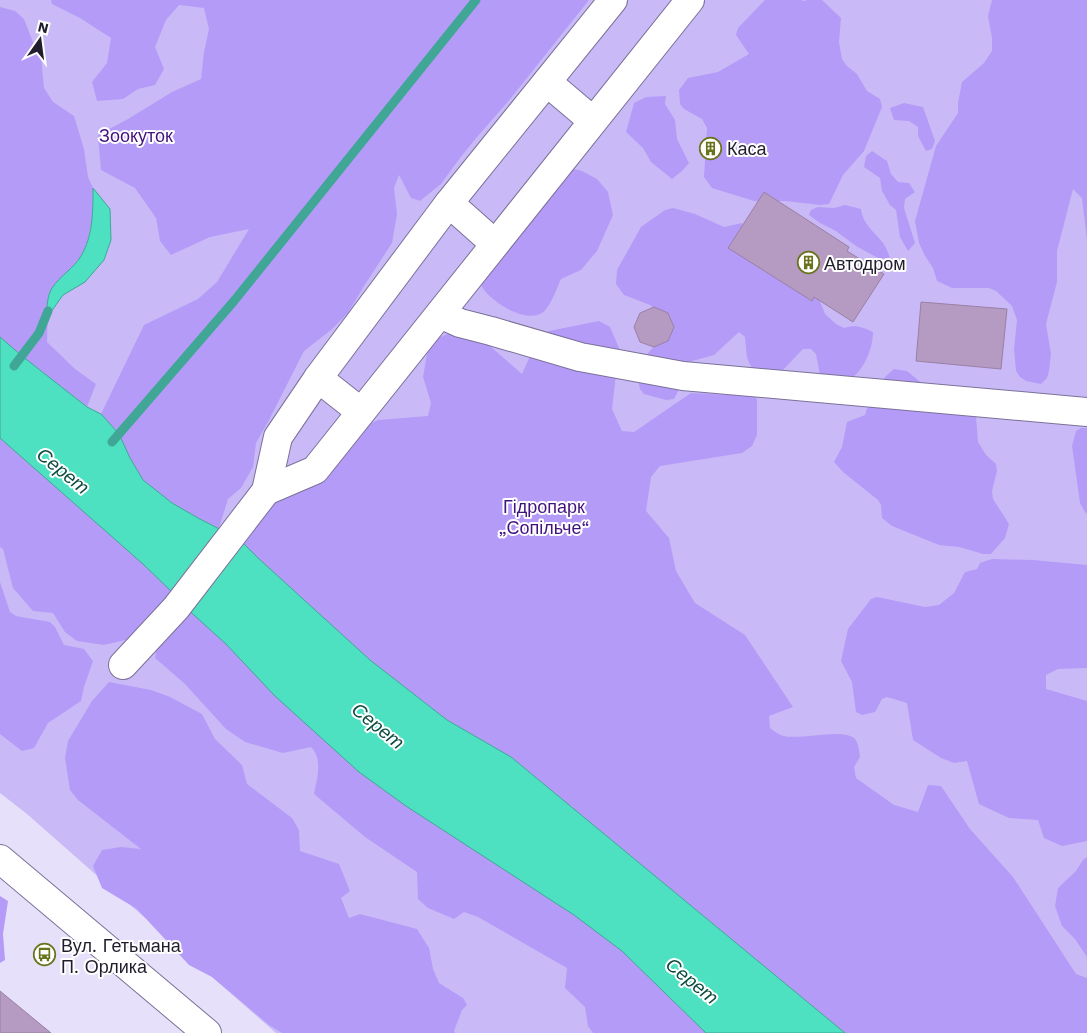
<svg xmlns="http://www.w3.org/2000/svg" width="1087" height="1033" font-family="'Work Sans',sans-serif">
<style>
.green{fill:#c9baf7}
.forest{fill:#b49bf7}
.water{fill:#4de1c1;stroke:#40a695}
.lines{fill:none;stroke-linecap:round;stroke-linejoin:round}
.stream{stroke:#40a695;stroke-width:9}
.building{fill:#b59ac1;stroke:#9a80a5}
.minor-casing{stroke:#7b7199;stroke-width:30}
.major-casing{stroke:#7b7199;stroke-width:30}
.minor{stroke:#fff;stroke-width:28}
.major{stroke:#fff;stroke-width:28}
.labels{text-anchor:middle;dominant-baseline:central;stroke-width:4;stroke-linejoin:round;paint-order:stroke}
.park-label{font-size:18px;fill:#42137f;stroke:#fff}
.poi-label{font-size:18px;fill:#211d2d;stroke:#fff;text-anchor:start}
.water-label{font-size:19px;font-style:italic;fill:#0c4c3f;stroke:#fff}
</style>
<rect width="100%" height="100%" fill="#e6e0fb"/>
<!-- green -->
<polygon class="green" points="0,0 1087,0 1087,1033 276,1033 27,814 0,793"/>
<!-- forest -->
<g class="forest">
<polygon points="51,0 589,0 511,98 477,137 460,158 441,184 420,201 411,198 399,175 394,188 397,214 392,243 364,286 348,313 331,330 304,351 269,420 256,443 253,467 241,488 228,499 219,528 198,518 172,503 143,480 130,458 119,434 101,414 144,325 198,299 217,282 249,229 210,237 171,255 160,241 156,218 135,188 101,170 98,135 128,119 172,92 201,79 204,52 209,29 204,8 179,5 166,20 155,47 164,69 155,85 138,89 123,99 97,101 92,82 107,63 111,38 80,18 52,4"/>
<polygon points="765,0 801,0 804,1 807,0 822,0 841,18 839,42 842,59 847,66 857,74 867,91 880,99 882,107 864,151 843,175 829,204 820,205 785,201 754,201 712,188 704,177 707,128 702,119 684,109 680,104 679,90 688,78 718,72 749,54 736,35 738,28"/>
<polygon points="992,0 1087,0 1087,241 1082,198 1073,189 1057,251 1057,282 1046,324 1051,354 1049,371 1047,378 1041,384 1026,381 1020,377 1016,371 1014,349 1017,320 1012,306 996,291 989,288 952,288 937,281 933,268 925,256 919,243 915,221 936,146 958,113 958,103 962,82 984,63 992,51 992,38 988,16"/>
<polygon points="0,7 15,11 24,19 34,45 41,57 44,88 53,102 74,116 84,149 88,177 93,188 92,221 86,247 80,258 52,288 48,300 47,342 75,369 96,384 87,407 22,356 0,337"/>
<polygon points="666,96 665,104 675,120 677,139 689,163 682,171 672,179 651,162 643,148 626,132 634,103 646,97"/>
<polygon points="904,103 923,107 935,141 932,149 926,151 918,136 918,127 909,121 894,120 890,108"/>
<polygon points="872,151 887,161 891,174 898,182 909,183 915,192 905,199 904,208 915,243 908,251 900,237 896,210 890,205 882,191 880,178 864,167 866,156"/>
<path d="M574,169L582,171L597,179L608,192L613,215L597,251L581,270L561,279C557,288 550,308 542,313C525,323 494,303 484,290C481,286 479,281 477,276L551,178Z"/>
<path d="M845,205L861,209C863,225 874,231 883,243C886,247 888,253 890,258H878L856,246L836,231L820,223L809,215L811,210L818,207L834,208Z"/>
<path d="M673,208L695,214L724,227L742,223L747,238L816,291L825,314L836,324L844,328C856,324 863,327 873,332C873,348 864,371 849,380L820,375L816,354L811,349H803L781,372L760,377C745,361 747,358 745,337L739,332L714,355L685,363L681,385L674,399L666,400L644,394L640,389L637,376L645,357L662,336L664,316L650,305L624,295L616,284L617,270L641,227L665,210Z"/>
<path d="M599,321L610,327L619,348L612,409L622,431L634,432L691,393L728,395L736,383L757,399V435L752,446L742,453L660,466L651,477L646,511L669,538L676,571L695,603L745,635L793,707L769,716L770,728C774,731 779,735 784,736C801,740 842,728 854,738C859,743 859,751 860,757L854,767L856,778L894,805L918,812L928,785L941,786L970,829L1013,877L1076,974L1087,978V1033H845L511,757L447,720L370,660L258,558L239,539L273,480L333,441L378,420L428,416L431,403L423,377L428,348L438,338L450,333L476,334L522,374L538,338L549,331Z"/>
<polygon points="894,369 907,371 924,385 937,391 950,385 971,389 975,403 978,442 986,455 996,464 997,471 992,491 993,499 1009,524 1005,538 991,554 983,554 959,547 939,545 892,526 882,518 881,505 878,500 843,472 834,462 842,447 847,422 865,415 871,397 879,388 885,377"/>
<polygon points="1081,428 1087,428 1087,514 1085,512 1080,503 1072,446 1076,431"/>
<polygon points="0,438 143,564 172,592 134,638 104,645 77,641 65,632 53,613 33,611 13,588 3,549 0,547"/>
<polygon points="992,559 1033,560 1087,565 1087,668 1058,669 1046,675 1046,689 1087,701 1087,841 1062,846 1044,838 1038,820 1009,818 979,804 967,761 954,763 941,758 913,740 907,703 887,697 882,699 875,712 862,715 856,712 852,682 841,661 848,629 871,599 877,597 925,607 939,605 954,593 965,572 977,569 980,563"/>
<polygon points="0,582 10,612 16,616 50,622 55,627 64,645 84,649 93,661 84,687 81,701 48,723 34,748 22,751 0,734"/>
<path d="M184,606L226,644L359,772L406,806L574,915L622,951L706,1033H593L588,1026L585,1007L565,988L567,968L478,917L464,912L454,919L428,908L418,899L417,872L365,837L314,794C317,779 323,759 311,747L283,753L245,742L226,729L184,683L155,658L160,631Z"/>
<polygon points="109,682 151,690 170,697 202,714 215,739 242,765 247,784 292,818 299,830 300,851 339,864 350,891 341,898 349,918 360,914 417,929 429,948 433,969 439,983 463,998 467,1005 462,1010 454,1031 455,1033 282,1033 269,1025 212,977 189,965 137,909 102,888 93,866 102,850 121,847 141,849 78,800 70,790 65,758 68,741 92,701"/>
<polygon points="1087,857 1087,957 1075,939 1062,926 1055,906 1058,888 1076,871 1083,860"/>
<polygon points="0,896 8,901 3,934 5,960 0,963"/>
</g>
<!-- water -->
<g class="water">
<path d="M93,188L110,209L111,240L104,260L85,282L63,295L51,312L47,310C47,303 48,295 52,288C60,276 74,268 81,256C93,236 93,211 93,188Z"/>
<polygon points="0,337 22,356 87,407 101,414 119,434 130,458 143,480 172,503 198,518 239,539 258,558 370,660 447,720 511,757 845,1033 706,1033 622,951 574,915 406,806 359,772 275,696 226,644 184,606 172,592 143,564 0,438"/>
</g>
<g class="lines">
<!-- stream -->
<g class="stream">
<polyline points="14,366 39,333 48,311"/>
<polyline points="112,442 234,301 476,0"/>
</g>
</g>
<!-- building -->
<g class="building">
<polygon points="764,192 849,247 847,251 884,274 853,322 814,297 812,301 728,248"/>
<polygon points="921,302 1007,309 1001,369 916,361"/>
<polygon points="654,307 668,313 674,327 668,341 654,347 640,342 634,327 640,313"/>
<polygon points="0,991 51,1033 0,1033"/>
</g>
<g class="lines">
<defs>
<g id="minor">
<polyline points="547,82 593,121"/>
<polyline points="449,203 495,244"/>
<polyline points="440,314 460,323 491,331 580,357 683,376 1087,412"/>
<polyline points="318,378 361,412"/>
<polyline points="266,491 315,470 690,0"/>
<polyline points="123,665 176,608 266,491 278,437 318,378 449,203 613,0"/>
</g>
<polyline id="major" points="0,859 207,1033"/>
</defs>
<!-- minor casing -->
<use href="#minor" class="minor-casing"/>
<!-- major casing -->
<use href="#major" class="major-casing"/>
<!-- minor -->
<use href="#minor" class="minor"/>
<!-- major -->
<use href="#major" class="major"/>
</g>
<!-- icons -->
<defs>
<symbol id="building-ring" viewBox="-11 -11 22 22"><circle r="9.5" fill="#fff" stroke="#69731c" stroke-width="1.5"/><path d="M-4-6H4V6H1V3H-1V6H-4ZM-2.5-4.3h1.7v1.8h-1.7ZM.8-4.3h1.7v1.8H.8ZM-2.5-1h1.7V.8h-1.7ZM.8-1h1.7V.8H.8Z" fill="#69731c"/></symbol>
<symbol id="bus-ring" viewBox="-11 -11 22 22"><circle r="9.5" fill="#fff" stroke="#69731c" stroke-width="1.5"/><path d="M-5-6H5V4H4V6H2V4H-2V6H-4V4H-5ZM-3.5-4V0h7V-4ZM-3.5 1.2v1.5H-2V1.2ZM2 1.2v1.5H3.5V1.2Z" fill="#69731c"/></symbol>
</defs>
<g fill-rule="evenodd">
<use href="#building-ring" x="698" y="136" width="25" height="25"/>
<use href="#building-ring" x="796" y="250" width="25" height="25"/>
<use href="#bus-ring" x="32" y="942" width="25" height="25"/>
</g>
<g class="labels">
<!-- park labels -->
<g class="park-label">
<text x="136" y="135">Зоокуток</text>
<text x="544" y="506">Гідропарк<tspan x="544" dy="21">„Сопільче“</tspan></text>
</g>
<!-- poi labels -->
<g class="poi-label">
<text x="727" y="148">Каса</text>
<text x="824" y="263">Автодром</text>
<text x="61" y="945">Вул. Гетьмана<tspan x="61" dy="21">П. Орлика</tspan></text>
</g>
<!-- water labels -->
<g class="water-label">
<text transform="translate(63 471) rotate(39)">Серет</text>
<text transform="translate(378 726) rotate(39)">Серет</text>
<text transform="translate(692 981) rotate(39)">Серет</text>
</g>
</g>
<!-- north arrow -->
<g transform="translate(40 40) rotate(14)" stroke="#ffffff" stroke-width="4" paint-order="stroke">
<path d="M0-4L9 19L0 12L-9 19Z" fill="#211d2d"/>
<text y="-8" font-size="14" font-weight="bold" text-anchor="middle" fill="#211d2d">N</text>
</g>
</svg>
